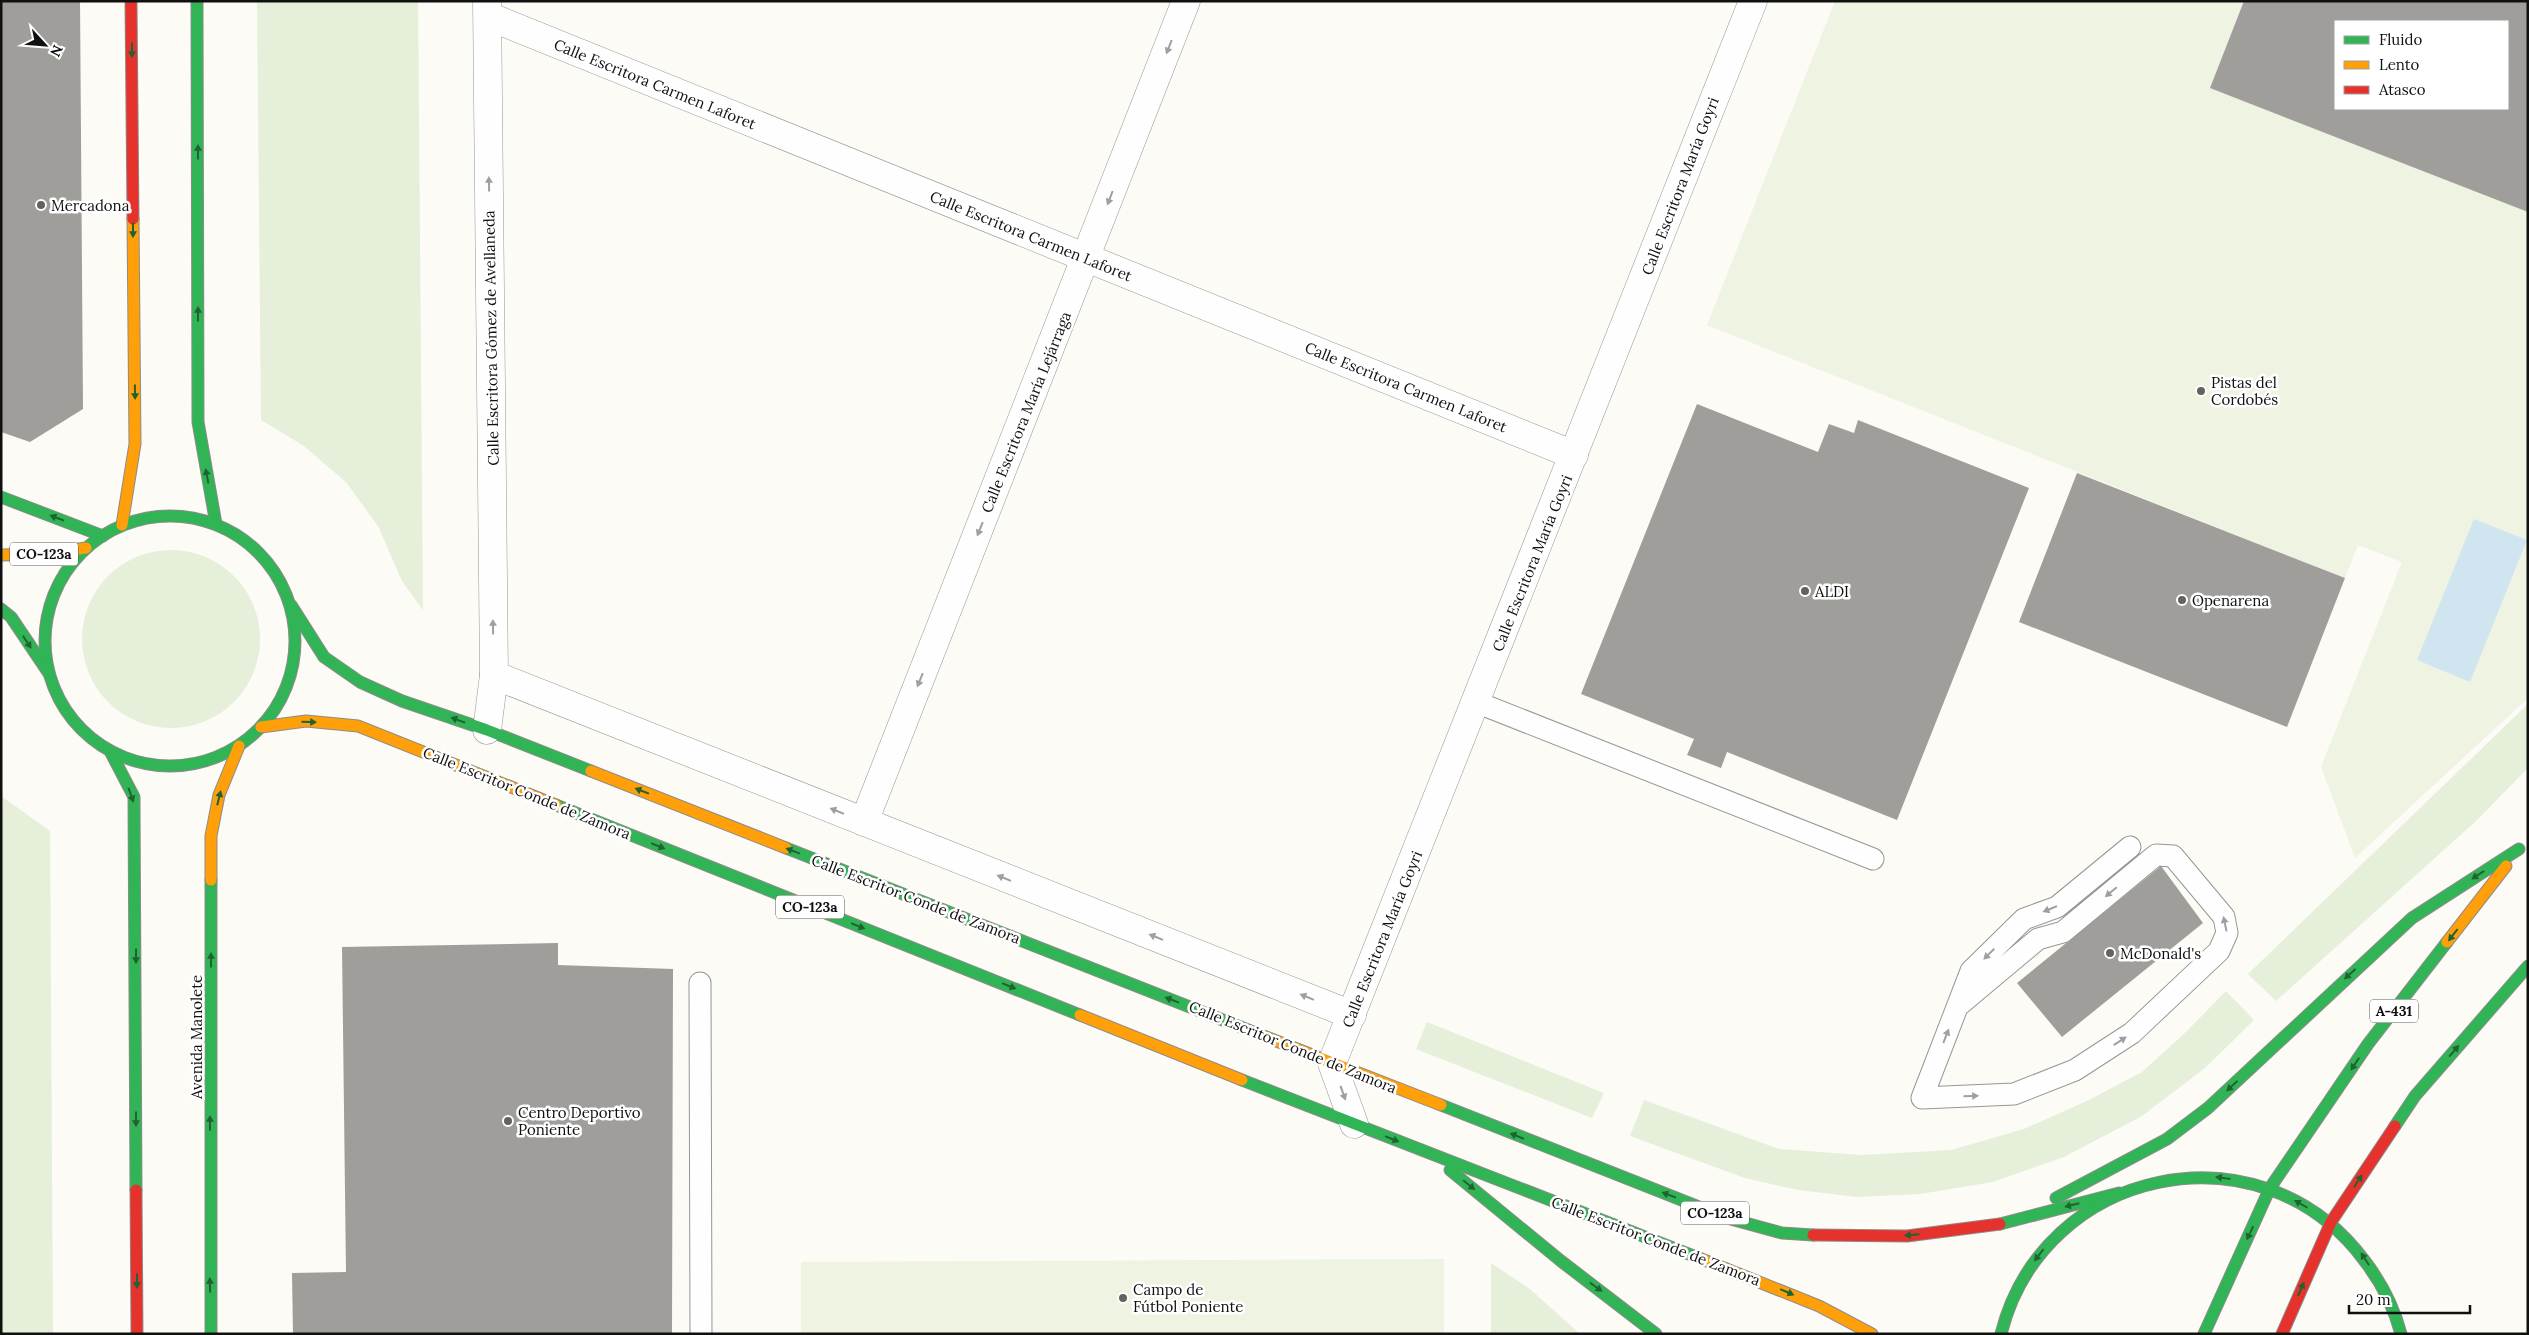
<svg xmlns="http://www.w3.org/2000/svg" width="2529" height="1335" font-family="Lora,serif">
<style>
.green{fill:#e5efd9}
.pitch{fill:#eef3e2;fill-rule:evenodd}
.water{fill:#d1e5f1}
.building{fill:#a09e9b;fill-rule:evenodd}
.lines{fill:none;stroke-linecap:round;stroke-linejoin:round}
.lane-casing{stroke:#969694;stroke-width:23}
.street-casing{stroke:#969694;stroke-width:29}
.fast-casing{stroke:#8d8c8a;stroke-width:13}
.slow-casing{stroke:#8d8c8a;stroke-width:13}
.jam-casing{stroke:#8d8c8a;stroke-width:13}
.lane{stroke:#fffefe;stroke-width:21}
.street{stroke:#fffefe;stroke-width:28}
.fast{stroke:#30b455;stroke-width:11}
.slow{stroke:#ff9f0a;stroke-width:11}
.jam{stroke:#e5322d;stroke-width:11}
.oneway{fill:#9f9f9f}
.oneway2{fill:#206232}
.poi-dot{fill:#636260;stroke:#fff;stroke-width:2}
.labels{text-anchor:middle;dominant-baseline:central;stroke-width:5;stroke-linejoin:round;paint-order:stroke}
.shield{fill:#fff;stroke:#585858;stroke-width:1}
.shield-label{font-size:14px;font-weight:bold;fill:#101010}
.street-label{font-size:15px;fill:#101010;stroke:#fff}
.poi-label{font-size:15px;fill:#101010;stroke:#fff;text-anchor:start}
</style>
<rect width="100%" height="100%" fill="#fcfbf6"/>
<!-- green -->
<g class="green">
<polygon points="257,1 418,1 423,610 402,581 378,526 346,482 304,446 261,420"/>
<circle cx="171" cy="639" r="89"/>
<polygon points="2528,704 2528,768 2476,821 2276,1001 2248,974"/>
<polygon points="1,796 50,831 53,1334 1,1334"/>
<polygon points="2226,991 2254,1020 2205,1068 2142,1116 2064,1157 1993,1182 1920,1194 1858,1197 1798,1190 1745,1178 1630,1136 1644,1100 1779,1149 1861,1155 1951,1150 2024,1129 2089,1100 2142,1072 2186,1032"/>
<polygon points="1427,1022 1604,1093 1592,1118 1416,1049"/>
<polygon points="1491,1263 1530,1289 1580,1334 1491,1334"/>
</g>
<!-- pitch -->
<g class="pitch">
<path d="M1835,1H2528V698L2355,858L2321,767L2402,562L2358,545L2345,578L1707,325ZM2335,21H2508V109H2335Z"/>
<polygon points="1444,1259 1444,1334 801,1334 801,1262"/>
</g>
<!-- water -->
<polygon class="water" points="2474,519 2527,540 2470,682 2417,660"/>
<!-- building -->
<g class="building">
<polygon points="1,1 80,1 83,409 30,442 1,432"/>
<path d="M2244,1H2528V212L2210,88ZM2335,21H2508V109H2335Z"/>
<polygon points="1697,404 1818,452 1829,424 1854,433 1858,420 2029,488 1897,820 1727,752 1721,768 1687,755 1694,739 1581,694"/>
<polygon points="2077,473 2345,578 2287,727 2019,622"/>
<polygon points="2161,866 2203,923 2062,1037 2017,983"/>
<polygon points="558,943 558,965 673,969 672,1334 293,1334 292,1273 346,1272 342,947"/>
</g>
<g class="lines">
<defs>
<g id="lane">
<polyline points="1476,702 1873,859"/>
<polyline points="700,983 701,1334"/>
<polyline points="1958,1006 2038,939 2063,932 2156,855 2173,856 2224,917 2227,933 2219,951 2132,1033 2075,1070 2014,1094 1922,1098 1971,971 2024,919 2057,907 2130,847"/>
</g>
<g id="street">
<polyline points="488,16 1574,455"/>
<polyline points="494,675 1352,1015"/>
<polyline points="487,730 494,675 487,1"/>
<polyline points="864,822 1186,1"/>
<polyline points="1354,1124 1332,1063 1753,1"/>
</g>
<g id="fast">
<polyline points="197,1 198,422 216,524"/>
<polyline points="1,497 103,536"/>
<circle cx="170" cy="641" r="125"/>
<polyline points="291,605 324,657 360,682 402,701 487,730 591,771"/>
<polyline points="1,609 11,617 48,672"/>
<polyline points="110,751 134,797 136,1190"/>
<polyline points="556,805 1080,1015"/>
<polyline points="786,848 1266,1037"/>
<polyline points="211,880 211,1334"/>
<polyline points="1242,1080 1699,1258"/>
<polyline points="1441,1105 1727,1218 1782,1233 1813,1235"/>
<polyline points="2395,1126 2415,1096 2528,966"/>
<polyline points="1450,1170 1561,1261 1656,1334"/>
<polyline points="2056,1198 2167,1139 2208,1108 2412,918 2519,849"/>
<polyline points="2000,1224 2119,1193"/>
<path d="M2001,1334C2043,1167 2260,1121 2364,1260C2381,1282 2394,1307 2401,1334"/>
<polyline points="2204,1334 2270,1188 2368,1044 2447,942"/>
</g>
<g id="slow">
<polyline points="122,525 135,444 133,219"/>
<polyline points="1,555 43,554 86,548"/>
<polyline points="261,727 306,721 358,726 556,805"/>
<polyline points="591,771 786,848"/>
<polyline points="211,880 211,836 219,795 239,746"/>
<polyline points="2447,942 2506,866"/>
<polyline points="1080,1015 1242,1080"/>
<polyline points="1266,1037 1441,1105"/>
<polyline points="1699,1258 1819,1306 1872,1334"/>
</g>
<g id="jam">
<polyline points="131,1 133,219"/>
<polyline points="136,1190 137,1334"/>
<polyline points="1813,1235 1907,1236 2000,1224"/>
<polyline points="2282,1334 2331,1222 2395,1126"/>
</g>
</defs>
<!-- lane casing -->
<use href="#lane" class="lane-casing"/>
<!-- street casing -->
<use href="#street" class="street-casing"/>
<!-- fast casing -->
<use href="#fast" class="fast-casing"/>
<!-- slow casing -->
<use href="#slow" class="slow-casing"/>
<!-- jam casing -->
<use href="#jam" class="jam-casing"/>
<!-- lane -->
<use href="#lane" class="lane"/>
<!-- street -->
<use href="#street" class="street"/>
<!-- fast -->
<use href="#fast" class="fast"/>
<!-- slow -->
<use href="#slow" class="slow"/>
<!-- jam -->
<use href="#jam" class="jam"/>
</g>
<!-- one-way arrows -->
<defs><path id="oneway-solid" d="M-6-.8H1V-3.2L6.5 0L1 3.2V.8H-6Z" transform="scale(1.25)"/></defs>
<g class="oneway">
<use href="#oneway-solid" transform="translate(1169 47) rotate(111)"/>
<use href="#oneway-solid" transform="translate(489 184) rotate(-91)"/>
<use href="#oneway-solid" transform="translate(1110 198) rotate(111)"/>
<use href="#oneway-solid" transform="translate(980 529) rotate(112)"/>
<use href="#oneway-solid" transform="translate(493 627) rotate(-91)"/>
<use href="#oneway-solid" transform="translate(920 680) rotate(112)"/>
<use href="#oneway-solid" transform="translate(837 811) rotate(-158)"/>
<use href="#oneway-solid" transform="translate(1004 878) rotate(-158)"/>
<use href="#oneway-solid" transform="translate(2111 892) rotate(140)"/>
<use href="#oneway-solid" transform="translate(2050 909) rotate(158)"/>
<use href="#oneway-solid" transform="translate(2225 924) rotate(-102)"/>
<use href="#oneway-solid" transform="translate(1156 937) rotate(-158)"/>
<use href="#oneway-solid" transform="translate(1989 954) rotate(135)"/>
<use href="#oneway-solid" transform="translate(1307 997) rotate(-158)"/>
<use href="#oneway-solid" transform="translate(1946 1036) rotate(-69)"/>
<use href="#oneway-solid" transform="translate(2120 1041) rotate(-33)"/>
<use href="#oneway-solid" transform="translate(1343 1093) rotate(70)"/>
<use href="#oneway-solid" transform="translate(1971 1096) rotate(-2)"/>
</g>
<g class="oneway2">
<use href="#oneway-solid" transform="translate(132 50) rotate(90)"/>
<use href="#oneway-solid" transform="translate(198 152) rotate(-90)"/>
<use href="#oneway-solid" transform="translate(133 230) rotate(90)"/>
<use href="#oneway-solid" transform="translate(198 314) rotate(-90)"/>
<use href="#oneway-solid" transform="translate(135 392) rotate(89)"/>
<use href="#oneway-solid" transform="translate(207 476) rotate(-101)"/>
<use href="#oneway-solid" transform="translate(57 518) rotate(-159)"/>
<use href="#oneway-solid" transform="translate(27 642) rotate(56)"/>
<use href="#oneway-solid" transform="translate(458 720) rotate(-160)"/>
<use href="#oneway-solid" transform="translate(309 722) rotate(2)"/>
<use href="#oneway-solid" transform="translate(642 791) rotate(-159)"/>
<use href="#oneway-solid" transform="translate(131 795) rotate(70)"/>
<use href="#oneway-solid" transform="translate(219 798) rotate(-76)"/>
<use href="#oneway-solid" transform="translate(658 846) rotate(22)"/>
<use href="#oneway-solid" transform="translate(793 851) rotate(-159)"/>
<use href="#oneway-solid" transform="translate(2478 875) rotate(147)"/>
<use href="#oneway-solid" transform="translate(858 926) rotate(22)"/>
<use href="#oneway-solid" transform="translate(2453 935) rotate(128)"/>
<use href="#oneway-solid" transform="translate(136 956) rotate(90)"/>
<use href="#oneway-solid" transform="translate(211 960) rotate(-90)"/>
<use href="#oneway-solid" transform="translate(2350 974) rotate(138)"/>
<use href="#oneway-solid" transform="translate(1009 986) rotate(22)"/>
<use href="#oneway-solid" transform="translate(1172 1000) rotate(-159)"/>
<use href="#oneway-solid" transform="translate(2454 1051) rotate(-49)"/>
<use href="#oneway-solid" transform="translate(2355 1064) rotate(124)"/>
<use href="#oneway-solid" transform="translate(2232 1086) rotate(137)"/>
<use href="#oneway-solid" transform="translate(136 1119) rotate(90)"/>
<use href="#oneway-solid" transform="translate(210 1123) rotate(-90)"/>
<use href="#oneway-solid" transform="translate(1517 1136) rotate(-158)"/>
<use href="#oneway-solid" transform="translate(1392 1139) rotate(22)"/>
<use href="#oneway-solid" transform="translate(2223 1178) rotate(-172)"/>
<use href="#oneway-solid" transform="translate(2358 1181) rotate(-57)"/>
<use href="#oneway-solid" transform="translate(1469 1185) rotate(39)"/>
<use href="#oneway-solid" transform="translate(1669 1195) rotate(-159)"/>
<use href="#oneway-solid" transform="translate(2301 1204) rotate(-150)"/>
<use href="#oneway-solid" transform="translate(2072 1205) rotate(166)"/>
<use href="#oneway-solid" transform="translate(2250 1233) rotate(115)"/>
<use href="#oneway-solid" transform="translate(1912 1235) rotate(175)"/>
<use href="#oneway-solid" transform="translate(2039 1255) rotate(128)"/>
<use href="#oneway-solid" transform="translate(2365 1259) rotate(-123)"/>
<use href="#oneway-solid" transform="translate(137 1281) rotate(90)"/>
<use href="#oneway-solid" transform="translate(210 1285) rotate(-91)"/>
<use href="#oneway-solid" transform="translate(1596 1287) rotate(36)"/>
<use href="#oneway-solid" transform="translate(2301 1289) rotate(-66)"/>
<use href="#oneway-solid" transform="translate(1787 1292) rotate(23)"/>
</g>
<!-- markers -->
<g class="poi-dot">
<circle cx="41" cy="205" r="5"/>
<circle cx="2201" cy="391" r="5"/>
<circle cx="1805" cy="591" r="5"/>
<circle cx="2182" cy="600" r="5"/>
<circle cx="2110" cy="953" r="5"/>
<circle cx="508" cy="1121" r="5"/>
<circle cx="1123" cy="1298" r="5"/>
</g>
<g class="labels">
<!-- shield labels -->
<g class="shield">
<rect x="10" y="542.5" width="68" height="23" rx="4"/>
<rect x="776" y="895.5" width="68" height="23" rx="4"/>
<rect x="2370" y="999.5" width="48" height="23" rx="4"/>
<rect x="1681" y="1201.5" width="68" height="23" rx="4"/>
</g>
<g class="shield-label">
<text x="44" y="554">CO-123a</text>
<text x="810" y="907">CO-123a</text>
<text x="2394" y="1011">A-431</text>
<text x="1715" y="1213">CO-123a</text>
</g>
<!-- street labels -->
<g class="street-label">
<text transform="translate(655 84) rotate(22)">Calle Escritora Carmen Laforet</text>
<text transform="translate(1680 186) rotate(-69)">Calle Escritora María Goyri</text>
<text transform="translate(1031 236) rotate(22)">Calle Escritora Carmen Laforet</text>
<text transform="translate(491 338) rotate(-91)">Calle Escritora Gómez de Avellaneda</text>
<text transform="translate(1406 387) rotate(22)">Calle Escritora Carmen Laforet</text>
<text transform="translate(1026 412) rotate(-68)">Calle Escritora María Lejárraga</text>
<text transform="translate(1532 563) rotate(-68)">Calle Escritora María Goyri</text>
<text transform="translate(527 793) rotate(22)">Calle Escritor Conde de Zamora</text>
<text transform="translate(916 899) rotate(21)">Calle Escritor Conde de Zamora</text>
<text transform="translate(1382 939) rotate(-68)">Calle Escritora María Goyri</text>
<text transform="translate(196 1037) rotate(-90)">Avenida Manolete</text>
<text transform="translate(1293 1047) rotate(22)">Calle Escritor Conde de Zamora</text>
<text transform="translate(1656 1241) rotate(21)">Calle Escritor Conde de Zamora</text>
</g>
<!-- poi labels -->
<g class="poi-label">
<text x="51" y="205">Mercadona</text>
<text x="2211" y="382">Pistas del<tspan x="2211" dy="17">Cordobés</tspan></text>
<text x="1815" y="591">ALDI</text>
<text x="2192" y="600">Openarena</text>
<text x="2120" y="953">McDonald's</text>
<text x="518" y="1112">Centro Deportivo<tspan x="518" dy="17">Poniente</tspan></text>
<text x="1133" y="1289">Campo de<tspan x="1133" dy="17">Fútbol Poniente</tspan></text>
</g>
</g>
<!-- border -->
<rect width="2529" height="1335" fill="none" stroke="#101010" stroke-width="5"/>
<!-- legend -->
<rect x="2334" y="20" width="175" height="90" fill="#ffffff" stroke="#9f9f9f"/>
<rect x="2344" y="36" width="25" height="8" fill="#30b455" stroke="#9f9f9f"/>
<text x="2379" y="45" font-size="15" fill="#101010">Fluido</text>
<rect x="2344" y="61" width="25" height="8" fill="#ff9f0a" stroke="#9f9f9f"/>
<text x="2379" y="70" font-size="15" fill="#101010">Lento</text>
<rect x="2344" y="86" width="25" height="8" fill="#e5322d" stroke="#9f9f9f"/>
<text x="2379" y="95" font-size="15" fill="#101010">Atasco</text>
<!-- north arrow -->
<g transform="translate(45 45) rotate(116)" stroke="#ffffff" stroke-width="4" paint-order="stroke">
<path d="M0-4L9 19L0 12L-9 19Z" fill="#101010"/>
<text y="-8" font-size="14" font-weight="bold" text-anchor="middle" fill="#101010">N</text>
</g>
<!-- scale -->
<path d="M2349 1305v8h121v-8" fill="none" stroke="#101010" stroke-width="2.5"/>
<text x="2356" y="1305" font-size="15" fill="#101010" stroke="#ffffff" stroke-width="4" paint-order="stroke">20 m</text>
</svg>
